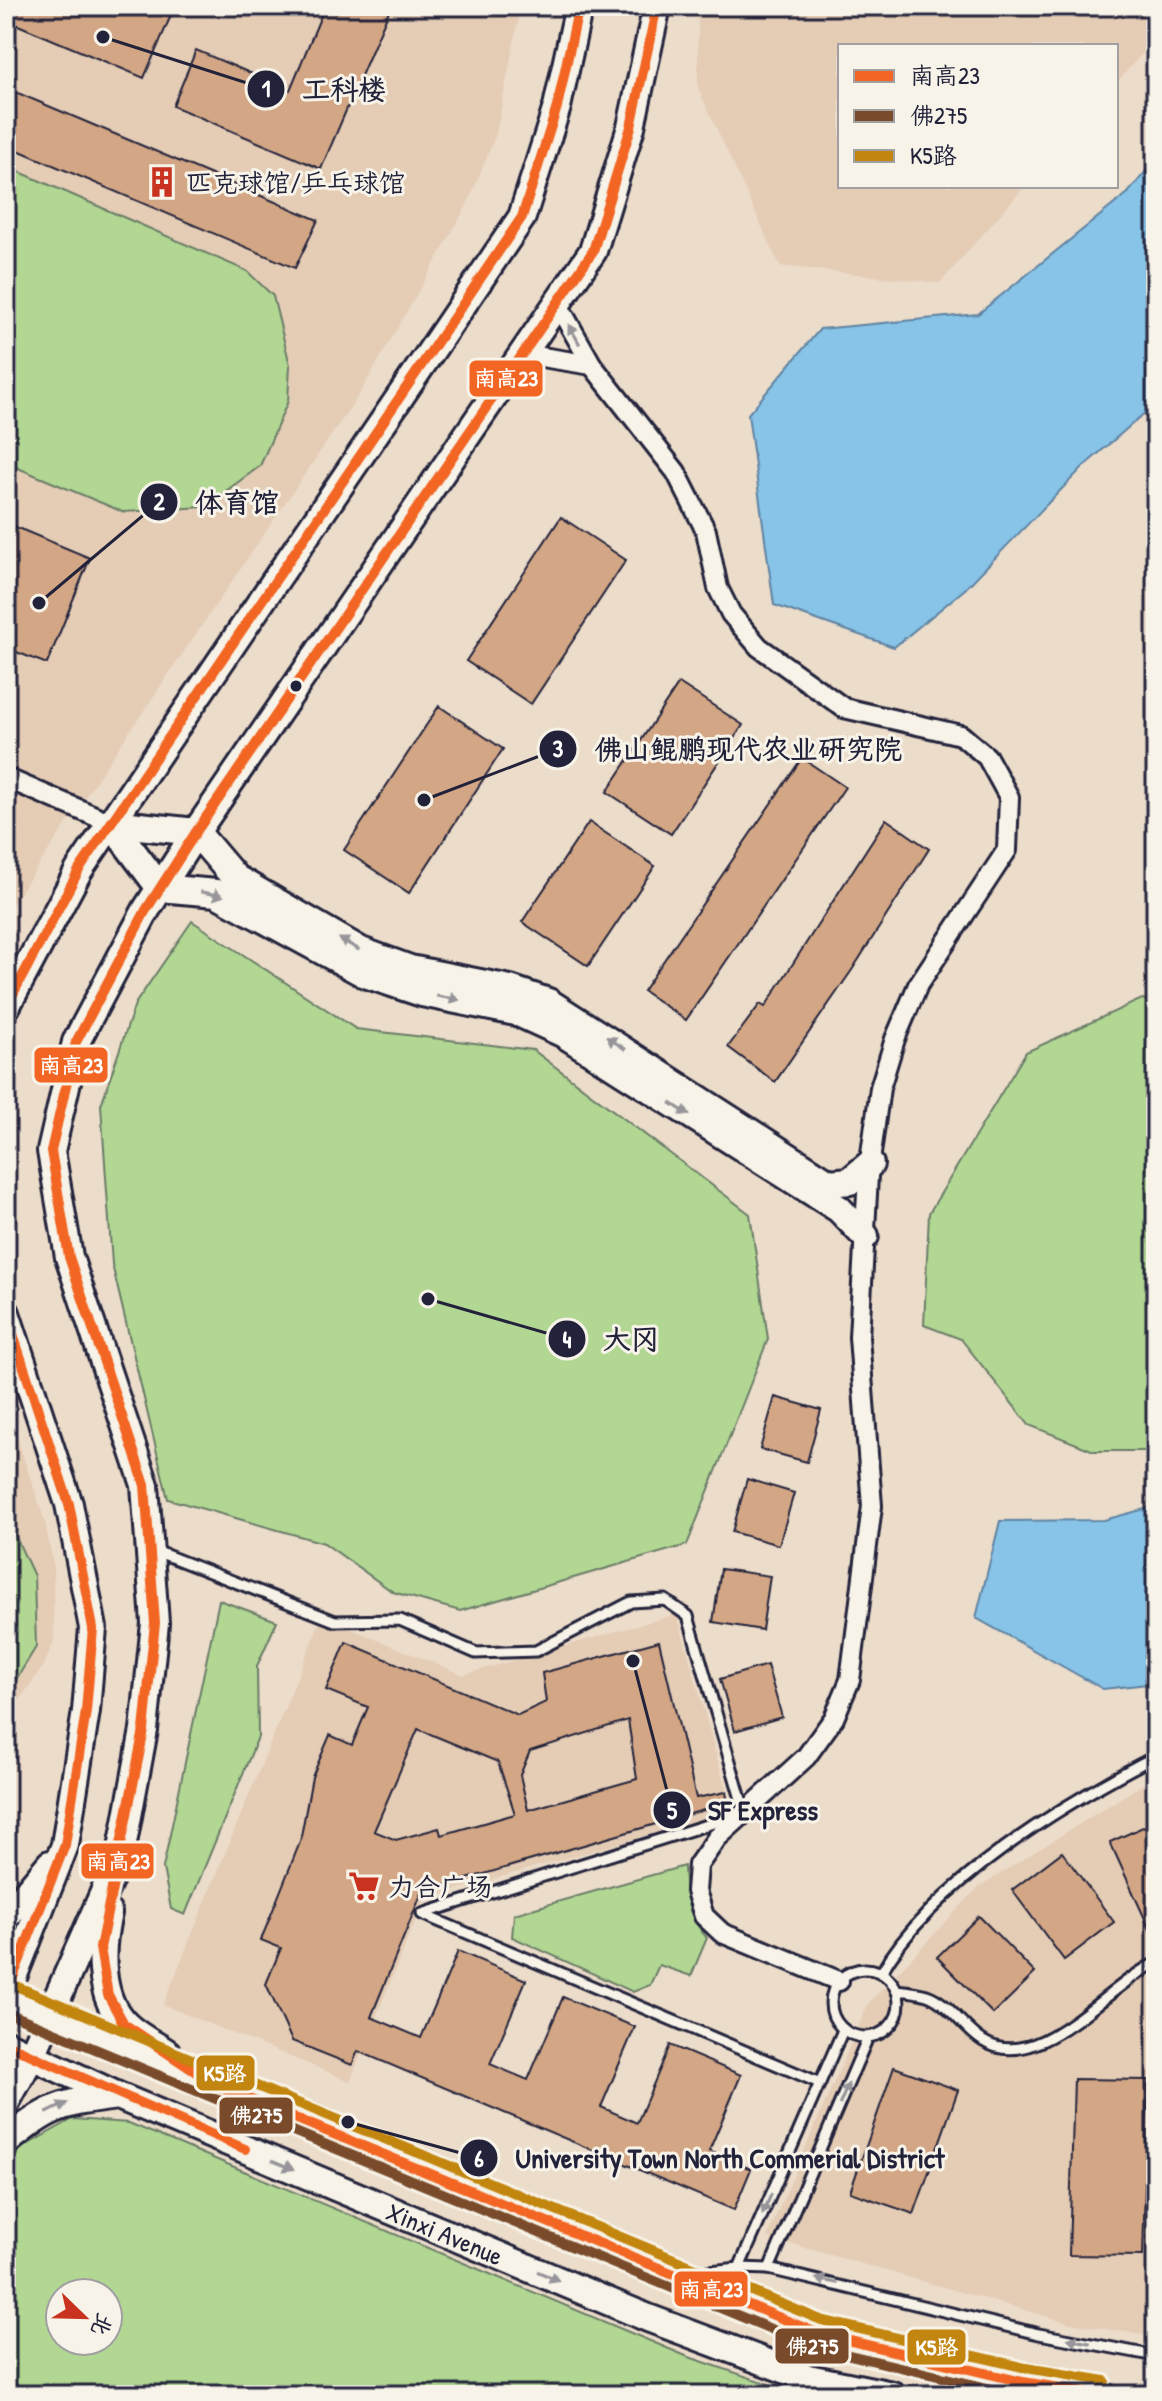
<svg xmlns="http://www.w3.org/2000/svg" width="1162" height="2401" font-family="'Patrick Hand','LXGW WenKai TC',sans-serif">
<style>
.built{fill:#e4ccb5}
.green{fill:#b1d793;stroke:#6a7c67;stroke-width:2;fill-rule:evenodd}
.water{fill:#87c4e7;stroke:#5f83a2;stroke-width:2}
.building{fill:#d3a785;stroke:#22223b;stroke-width:2;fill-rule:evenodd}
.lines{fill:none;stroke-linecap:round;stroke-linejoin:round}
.lane-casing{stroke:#22223b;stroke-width:15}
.street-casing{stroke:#22223b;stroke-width:24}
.secondary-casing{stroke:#22223b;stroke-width:32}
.lane{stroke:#f7f3e8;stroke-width:9}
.street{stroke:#f7f3e8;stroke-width:18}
.secondary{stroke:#f7f3e8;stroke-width:26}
.bus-1-casing{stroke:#f7f3e8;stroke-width:16}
.bus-2-casing{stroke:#f7f3e8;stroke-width:16}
.bus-3-casing{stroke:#f7f3e8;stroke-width:16}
.bus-1{stroke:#f26522;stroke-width:10}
.bus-2{stroke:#7a4b2a;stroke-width:10}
.bus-3{stroke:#c2850f;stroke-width:10}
.oneway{fill:#97959a}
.bus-dot{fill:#22223b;stroke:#f7f3e8;stroke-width:3}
.labels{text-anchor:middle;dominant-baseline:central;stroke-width:6;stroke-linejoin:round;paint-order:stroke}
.poi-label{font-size:26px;fill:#22223b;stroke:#f7f3e8;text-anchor:start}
.street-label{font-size:26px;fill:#22223b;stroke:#f7f3e8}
.leader{fill:none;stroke:#22223b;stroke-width:3}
.callout-dot{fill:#22223b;stroke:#f7f3e8;stroke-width:3}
.mark-label{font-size:24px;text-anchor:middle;font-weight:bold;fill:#fff}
.callout-label{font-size:28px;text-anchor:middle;font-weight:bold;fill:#22223b;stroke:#f7f3e8;stroke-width:6;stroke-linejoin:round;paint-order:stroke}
.line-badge{stroke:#f7f3e8;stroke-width:3}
.badge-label{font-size:22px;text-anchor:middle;font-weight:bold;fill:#fff}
</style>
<rect width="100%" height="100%" fill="#ecdcca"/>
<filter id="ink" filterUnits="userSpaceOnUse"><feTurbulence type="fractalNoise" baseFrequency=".0125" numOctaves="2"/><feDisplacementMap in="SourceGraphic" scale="16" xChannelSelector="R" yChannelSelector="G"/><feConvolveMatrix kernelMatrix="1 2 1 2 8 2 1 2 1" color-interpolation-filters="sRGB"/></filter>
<g filter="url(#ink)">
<!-- built -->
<g class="built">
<polygon points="6,6 521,6 496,134 468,203 433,266 360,393 6,913"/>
<polygon points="698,6 1156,6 1156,38 1116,83 1116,46 840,46 840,186 1025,186 940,283 780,266 698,88"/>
<polygon points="6,1405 45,1522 53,1564 54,1641 44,1665 6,1719"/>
<polygon points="677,1614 732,1811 424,1899 350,2081 163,2005 322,1617 463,1675"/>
<polygon points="1156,1776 1156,2337 1070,2323 767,2237 868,2004 979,1887"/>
</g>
<!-- green -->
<g class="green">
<polygon points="6,166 247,271 273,296 290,365 288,401 260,466 204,507 123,512 6,463"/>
<polygon points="192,921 356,1029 533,1050 750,1214 768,1339 687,1545 460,1611 393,1592 324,1543 168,1499 112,1264 101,1105 135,1004"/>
<polygon points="1142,999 1156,1002 1156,1451 1094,1451 1029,1425 961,1339 924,1325 929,1213 1026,1052"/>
<polygon points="6,1516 34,1576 36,1647 6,1696"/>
<polygon points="219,1600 277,1621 257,1666 258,1737 185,1915 171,1909 163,1868"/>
<path d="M684,1866C685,1896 687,1915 707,1938L691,1976L659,1965L650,1985L633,1992L512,1937L514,1914Z"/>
<path d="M73,2119L129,2123L686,2356L801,2395H6V2162L11,2154ZM60,2293H108V2341H60Z"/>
</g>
<!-- water -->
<g class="water">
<polygon points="1156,159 1156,403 1083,467 965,589 894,647 774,605 748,414 820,329 978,314 1128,193"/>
<polygon points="1156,1506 1156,1683 1103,1689 976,1618 1000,1521 1104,1520"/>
</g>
<!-- building -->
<g class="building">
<polygon points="6,6 175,6 144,78 6,20"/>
<polygon points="325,6 391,6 321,169 173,106 196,50 290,90"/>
<polygon points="6,88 318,220 295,268 6,145"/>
<polygon points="561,517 626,560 531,704 466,661"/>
<polygon points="6,523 90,558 47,664 6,648"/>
<polygon points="679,683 743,725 671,834 607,792"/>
<polygon points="439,706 503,749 409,893 344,850"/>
<polygon points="802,758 845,787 686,1020 643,991"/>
<polygon points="886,819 929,849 852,970 775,1082 728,1047 760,1004 765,1007"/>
<polygon points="589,822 655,866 588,966 522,922"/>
<polygon points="775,1397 821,1410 807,1462 760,1449"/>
<polygon points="747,1479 794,1493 779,1545 732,1532"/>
<polygon points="721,1569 770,1576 762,1630 713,1622"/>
<path d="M659,1641L696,1798L726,1792L728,1803L422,1892L371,2017L421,2038L458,1951L526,1980L490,2064L528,2080L563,1997L635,2027L601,2107L637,2123L670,2045L741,2075L709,2151L751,2169L734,2210L358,2051L352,2065L292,2041L266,1984L281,1948L261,1940L300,1842L312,1777L330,1735L352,1745L368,1707L326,1690L346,1642L518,1715L546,1702L542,1673ZM628,1720L637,1779L528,1810L520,1775L530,1751ZM418,1729L498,1762L515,1814L441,1835L439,1828L396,1840L374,1831Z"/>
<polygon points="767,1665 782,1717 735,1731 720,1679"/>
<polygon points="1156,1821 1156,1943 1110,1842"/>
<polygon points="1062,1852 1114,1922 1064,1960 1012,1890"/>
<polygon points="979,1916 1035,1973 993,2014 937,1957"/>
<polygon points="894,2067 958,2090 914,2214 850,2192"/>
<polygon points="1074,2079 1148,2080 1143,2256 1069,2255"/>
</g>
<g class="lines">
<defs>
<g id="lane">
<polyline points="153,1550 335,1621 400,1620 476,1653 536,1651 631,1602 665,1600 688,1616 745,1813 422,1914 820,2083"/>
<circle cx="865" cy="2003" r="34"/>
<path d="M881,1973C932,1883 1065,1803 1156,1756"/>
<path d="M896,1990C906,1991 917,1992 927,1995C948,2002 964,2029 983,2041C1038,2076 1107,1985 1156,1963"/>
<polyline points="739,2268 769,2269 1039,2334 1156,2356"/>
<polyline points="769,2269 868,2037"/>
<polyline points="690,2273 739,2268 843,2030"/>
</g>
<g id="street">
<polyline points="557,303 592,365 676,472 706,531 718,588 731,614 759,647 844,708 961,735 987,757 1009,797 1007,850 918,985 895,1039 880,1088 868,1176 859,1337 872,1506 850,1680 834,1718 806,1757 717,1838 698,1865 696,1891 704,1916 722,1933 839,1981"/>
<polyline points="523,354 592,365"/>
<polyline points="6,778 111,823"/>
</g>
<g id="secondary">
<polyline points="111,823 160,888 216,893 365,974 422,993 516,1012 564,1034 839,1209 865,1236"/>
<polyline points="111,823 196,832 235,878 361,951 410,969 510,989 548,1002 829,1183 850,1181 870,1164"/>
<polyline points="6,1007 79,870 522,217 557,107 579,6"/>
<polyline points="6,1313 69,1504 93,1628 86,1711 65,1845 6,1995"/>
<path d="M108,1913C100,1947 97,1998 126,2025C137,2036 154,2044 167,2053"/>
<polyline points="6,1917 50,1864"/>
<polyline points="6,1997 817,2333 1023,2382 1103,2395"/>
<path id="s1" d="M6,2044L118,2096L648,2318L808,2378L892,2395"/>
<polyline points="6,2102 32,2055 121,1854 144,1730 155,1623 145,1485 69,1257 51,1151 76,1042 146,910 196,832 593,251 631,127 657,6"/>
<path d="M6,2142C49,2106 62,2103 117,2096"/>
</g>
</defs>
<!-- lane casing -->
<use href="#lane" class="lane-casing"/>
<!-- street casing -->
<use href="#street" class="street-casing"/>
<!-- secondary casing -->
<use href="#secondary" class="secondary-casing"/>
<!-- lane -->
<use href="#lane" class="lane"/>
<!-- street -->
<use href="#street" class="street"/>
<!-- secondary -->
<use href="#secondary" class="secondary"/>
<defs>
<g id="bus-1">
<polyline points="657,6 631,127 593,251 196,832 146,910 76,1042 51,1151 69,1257 145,1485 155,1623 144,1730 100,1948 108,1995 124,2024 217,2086 817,2333 1023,2382 1103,2395"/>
<polyline points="6,1007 79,870 522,217 557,107 579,6"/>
<polyline points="6,1313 69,1504 93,1628 86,1711 65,1845 6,1995"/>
<polyline points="6,2044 245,2149"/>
</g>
<polyline id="bus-2" points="6,2012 812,2346 1017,2395"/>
<polyline id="bus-3" points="11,1984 821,2320 1026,2368 1105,2381"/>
</defs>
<!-- bus-1 casing -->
<use href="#bus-1" class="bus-1-casing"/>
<!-- bus-2 casing -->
<use href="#bus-2" class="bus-2-casing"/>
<!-- bus-3 casing -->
<use href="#bus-3" class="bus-3-casing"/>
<!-- bus-1 -->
<use href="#bus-1" class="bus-1"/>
<!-- bus-2 -->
<use href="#bus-2" class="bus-2"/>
<!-- bus-3 -->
<use href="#bus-3" class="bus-3"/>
</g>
<!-- one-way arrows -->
<defs><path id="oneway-solid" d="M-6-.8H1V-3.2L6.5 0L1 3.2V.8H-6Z" transform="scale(2)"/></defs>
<g class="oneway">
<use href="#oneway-solid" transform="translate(574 334) rotate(-119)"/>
<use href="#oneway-solid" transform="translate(212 894) rotate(11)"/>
<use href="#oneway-solid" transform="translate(349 944) rotate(-150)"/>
<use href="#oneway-solid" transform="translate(448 998) rotate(10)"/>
<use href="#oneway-solid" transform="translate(616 1043) rotate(-147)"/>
<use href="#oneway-solid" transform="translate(680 1109) rotate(33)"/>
<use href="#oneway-solid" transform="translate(844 2094) rotate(-67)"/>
<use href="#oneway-solid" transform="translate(57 2108) rotate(-26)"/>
<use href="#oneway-solid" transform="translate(283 2165) rotate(23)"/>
<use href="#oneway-solid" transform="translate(767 2204) rotate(114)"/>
<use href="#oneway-solid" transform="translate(548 2276) rotate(23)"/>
<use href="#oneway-solid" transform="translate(827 2281) rotate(-168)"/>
<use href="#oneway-solid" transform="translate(1079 2341) rotate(-169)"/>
</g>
</g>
<!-- icons -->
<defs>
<symbol id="building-bare" viewBox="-9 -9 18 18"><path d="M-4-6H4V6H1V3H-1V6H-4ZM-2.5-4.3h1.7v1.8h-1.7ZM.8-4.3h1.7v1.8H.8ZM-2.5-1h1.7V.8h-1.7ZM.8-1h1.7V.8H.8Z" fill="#c8321e" stroke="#f7f3e8" stroke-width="2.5" paint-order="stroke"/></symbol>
<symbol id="supermarket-bare" viewBox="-9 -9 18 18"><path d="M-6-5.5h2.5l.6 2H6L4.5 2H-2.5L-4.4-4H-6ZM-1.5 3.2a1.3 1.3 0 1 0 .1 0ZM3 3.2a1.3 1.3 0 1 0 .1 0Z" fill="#c8321e" stroke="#f7f3e8" stroke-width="2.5" paint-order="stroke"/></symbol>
</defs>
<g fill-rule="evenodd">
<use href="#building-bare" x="140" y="160" width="44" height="44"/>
<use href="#supermarket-bare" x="342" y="1864" width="44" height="44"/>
</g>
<!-- markers -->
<circle class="bus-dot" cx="296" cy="686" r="7"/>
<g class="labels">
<!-- poi labels -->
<g class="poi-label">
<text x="186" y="182">匹克球馆/乒乓球馆</text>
<text x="388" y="1886">力合广场</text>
</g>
<!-- street labels -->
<g class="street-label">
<text stroke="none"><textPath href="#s1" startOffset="478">Xinxi Avenue</textPath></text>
</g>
</g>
<!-- callouts -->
<path class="leader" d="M103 37L266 89M39 603L159 502M424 800L558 749M428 1299L567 1339M633 1661L672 1810M348 2122L479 2158"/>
<g class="callout-dot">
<circle cx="103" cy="37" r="8"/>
<circle cx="39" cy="603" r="8"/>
<circle cx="424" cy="800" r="8"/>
<circle cx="428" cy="1299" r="8"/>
<circle cx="633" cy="1661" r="8"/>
<circle cx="348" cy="2122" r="8"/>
<circle cx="266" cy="89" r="20"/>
<circle cx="159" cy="502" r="20"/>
<circle cx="558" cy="749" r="20"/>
<circle cx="567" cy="1339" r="20"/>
<circle cx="672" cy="1810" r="20"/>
<circle cx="479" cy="2158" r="20"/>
</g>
<g class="mark-label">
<text x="266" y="97">1</text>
<text x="159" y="510">2</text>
<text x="558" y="757">3</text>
<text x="567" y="1348">4</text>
<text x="672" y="1819">5</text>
<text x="479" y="2167">6</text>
</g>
<g class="callout-label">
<text x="344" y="99">工科楼</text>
<text x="237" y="512">体育馆</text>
<text x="748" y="759">佛山鲲鹏现代农业研究院</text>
<text x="631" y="1349">大冈</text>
<text x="763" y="1820">SF Express</text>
<text x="730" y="2168">University Town North Commerial District</text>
</g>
<g class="line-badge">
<rect x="468" y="359" width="76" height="39" rx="8" fill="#f26522"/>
<rect x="33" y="1046" width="76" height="38" rx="8" fill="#f26522"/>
<rect x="80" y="1842" width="75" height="38" rx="8" fill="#f26522"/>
<rect x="195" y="2054" width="61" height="38" rx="8" fill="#c2850f"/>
<rect x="218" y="2096" width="76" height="39" rx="8" fill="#7a4b2a"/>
<rect x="673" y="2270" width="76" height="38" rx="8" fill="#f26522"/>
<rect x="774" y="2327" width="76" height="38" rx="8" fill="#7a4b2a"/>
<rect x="906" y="2328" width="61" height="38" rx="8" fill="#c2850f"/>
</g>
<g class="badge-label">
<text x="506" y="386">南高23</text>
<text x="71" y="1073">南高23</text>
<text x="118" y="1869">南高23</text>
<text x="225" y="2081">K5路</text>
<text x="256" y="2123">佛275</text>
<text x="711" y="2297">南高23</text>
<text x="812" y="2354">佛275</text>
<text x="937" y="2355">K5路</text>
</g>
<!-- margin -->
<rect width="1162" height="2401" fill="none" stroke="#f7f3e8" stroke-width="32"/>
<rect x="16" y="16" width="1130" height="2369" fill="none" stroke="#22223b" stroke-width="3" filter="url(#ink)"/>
<!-- legend -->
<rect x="838" y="44" width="280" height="144" fill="#f7f3e8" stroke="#a29fa3" stroke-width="2"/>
<rect x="854" y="70" width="40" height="12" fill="#f26522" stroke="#a29fa3" stroke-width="2"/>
<text x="910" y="84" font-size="24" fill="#22223b">南高23</text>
<rect x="854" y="110" width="40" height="12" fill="#7a4b2a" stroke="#a29fa3" stroke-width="2"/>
<text x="910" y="124" font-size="24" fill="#22223b">佛275</text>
<rect x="854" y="150" width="40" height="12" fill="#c2850f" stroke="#a29fa3" stroke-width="2"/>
<text x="910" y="164" font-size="24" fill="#22223b">K5路</text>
<!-- north arrow -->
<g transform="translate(84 2317) rotate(113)"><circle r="38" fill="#f7f3e8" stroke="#a29fa3" stroke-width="2"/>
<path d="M0-6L14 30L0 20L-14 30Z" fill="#c8321e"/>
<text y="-12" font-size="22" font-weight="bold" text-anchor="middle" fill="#22223b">北</text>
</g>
</svg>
